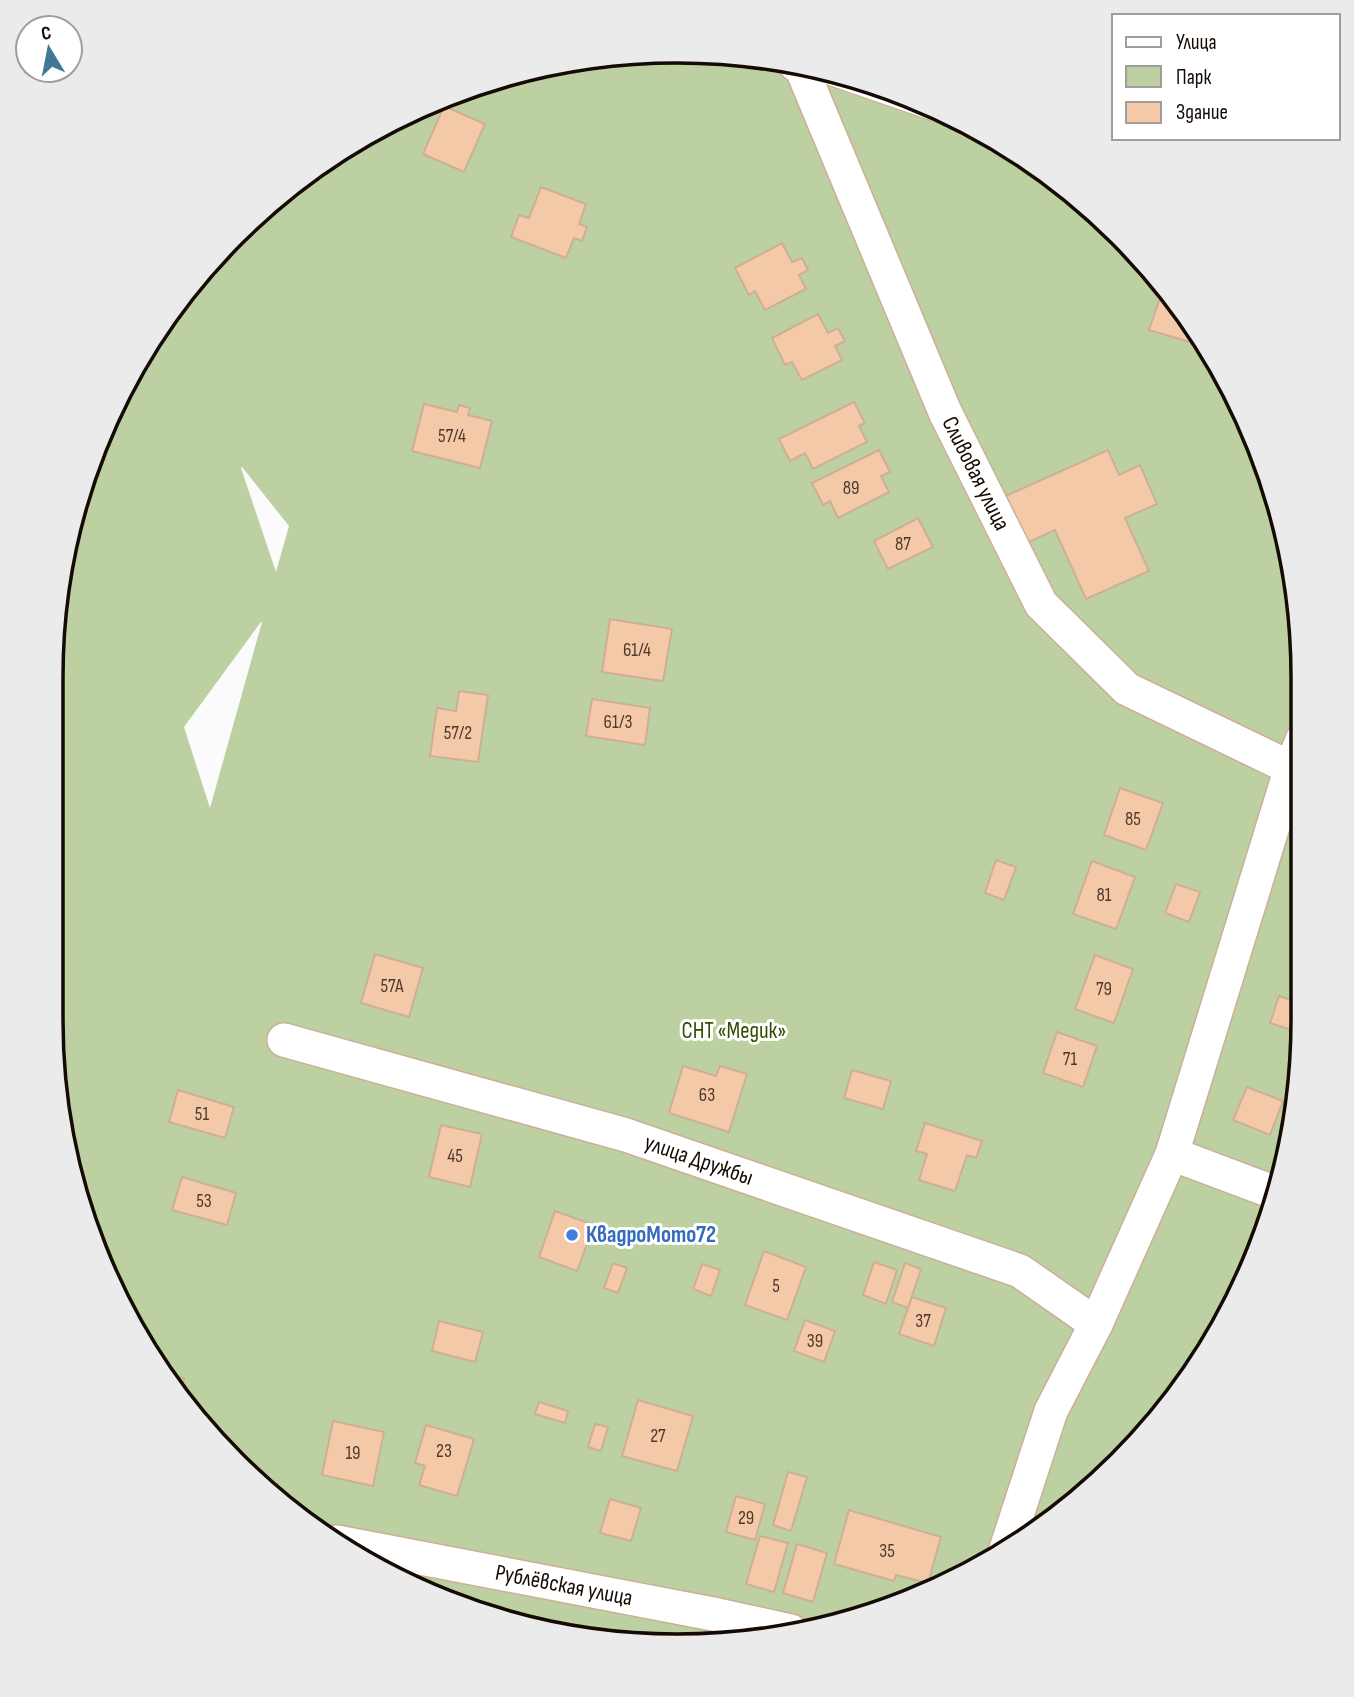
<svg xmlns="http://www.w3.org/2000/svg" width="1354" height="1697" font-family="'Sofia Sans Condensed',sans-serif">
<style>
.green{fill:#bdd0a2;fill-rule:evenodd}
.building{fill:#f4c9a7;stroke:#ceaf96;stroke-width:2}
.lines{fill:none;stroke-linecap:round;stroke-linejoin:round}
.service-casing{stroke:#ceae96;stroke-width:18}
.minor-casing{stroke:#ceae96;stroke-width:36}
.service{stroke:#fff;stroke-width:16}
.minor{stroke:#fff;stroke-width:33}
.shop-dot{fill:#3f7fe0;stroke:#fff;stroke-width:2.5}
.labels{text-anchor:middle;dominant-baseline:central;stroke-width:6;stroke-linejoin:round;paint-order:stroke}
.number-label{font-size:19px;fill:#4e3a2d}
.street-label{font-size:23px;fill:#160b04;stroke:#fff}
.park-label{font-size:23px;fill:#364b00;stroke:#fff}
.shop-label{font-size:23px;font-weight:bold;fill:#366cbe;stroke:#fff;text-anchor:start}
.rim{fill:none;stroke:#160b04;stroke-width:3.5}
</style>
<rect width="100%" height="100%" fill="#fbfbfb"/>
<!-- green -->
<path class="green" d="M718,52L839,72L954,116L1059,180L1148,264L1220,364L1270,476L1302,636L1303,1020L1291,1142L1255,1260L1174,1401L1090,1491L990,1563L839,1625L677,1646L515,1625L364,1562L234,1463L134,1333L72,1182L51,1020L52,636L84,475L134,364L206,264L364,134L476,84L596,56ZM242,467L289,526L276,572L241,468ZM261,622H262L210,808L184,727Z"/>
<!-- building -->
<g class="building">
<polygon points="444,106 485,124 464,172 423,154"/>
<polygon points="382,126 378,136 369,132"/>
<polygon points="541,187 586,204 579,224 587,227 582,241 574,238 566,258 511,237 519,215 529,218"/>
<polygon points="782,243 792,262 802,258 808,270 799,275 806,289 765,310 755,291 749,295 735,268"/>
<polygon points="1164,286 1207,347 1149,330"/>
<polygon points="818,314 828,333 838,328 845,341 835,346 842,360 802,380 792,362 785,365 772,338"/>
<polygon points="854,402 865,423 859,426 867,442 813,469 805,453 790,461 779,439"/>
<polygon points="424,404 457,412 459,405 470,408 468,415 492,421 480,468 412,451"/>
<polygon points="879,450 890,472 881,476 889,492 838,518 830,501 823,505 812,483"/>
<polygon points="1108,450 1119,475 1140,465 1157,504 1125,518 1149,571 1086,599 1055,530 1020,546 999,499"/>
<polygon points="918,518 933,547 888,569 874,541"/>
<polygon points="610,619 672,629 663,681 602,672"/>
<polygon points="459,691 488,695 478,762 430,756 437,708 456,711"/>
<polygon points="592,699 650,708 645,745 586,736"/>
<polygon points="1120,788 1163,803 1146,850 1104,835"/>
<polygon points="996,860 1016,867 1004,900 985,893"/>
<polygon points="1092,861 1135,877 1116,929 1073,914"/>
<polygon points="1176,884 1200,892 1189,922 1165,913"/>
<polygon points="1303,929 1303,948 1297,946"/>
<polygon points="375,954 423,968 409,1017 361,1003"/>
<polygon points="1095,955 1133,969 1114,1023 1075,1009"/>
<polygon points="1279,996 1303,1004 1303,1017 1297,1015 1292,1030 1270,1023"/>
<polygon points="1057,1032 1097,1046 1083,1087 1043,1073"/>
<polygon points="683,1066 716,1076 720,1066 747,1074 729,1132 669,1113"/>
<polygon points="852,1070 891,1081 883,1109 844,1098"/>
<polygon points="1247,1087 1283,1101 1270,1135 1233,1120"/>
<polygon points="178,1090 234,1107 225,1138 169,1122"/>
<polygon points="925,1123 982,1141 976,1158 967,1155 955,1191 919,1180 927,1154 916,1151"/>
<polygon points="441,1125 482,1134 470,1187 429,1177"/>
<polygon points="182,1177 236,1193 227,1225 172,1210"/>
<polygon points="555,1211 594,1225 577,1271 539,1257"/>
<polygon points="764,1251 806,1267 787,1320 745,1305"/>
<polygon points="874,1262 897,1270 886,1304 863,1295"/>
<polygon points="613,1263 627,1268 618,1293 604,1288"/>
<polygon points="905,1263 921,1269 908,1308 892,1302"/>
<polygon points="702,1264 720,1270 711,1296 693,1289"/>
<polygon points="912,1297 946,1308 934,1346 899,1334"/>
<polygon points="805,1320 835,1331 824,1362 794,1351"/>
<polygon points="439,1321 483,1332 475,1362 432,1351"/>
<polygon points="167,1375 184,1378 181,1393"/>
<polygon points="638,1400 693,1416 677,1471 622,1456"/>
<polygon points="539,1402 568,1411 565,1423 535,1414"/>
<polygon points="333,1421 384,1432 373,1486 322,1475"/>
<polygon points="595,1424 608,1427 601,1451 588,1447"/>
<polygon points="426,1425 474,1439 457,1496 419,1485 425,1466 415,1463"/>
<polygon points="788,1472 807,1477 791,1531 773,1525"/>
<polygon points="736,1496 765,1504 755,1540 726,1532"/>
<polygon points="610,1499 641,1508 631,1541 600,1533"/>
<polygon points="849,1510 941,1537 928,1583 896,1575 894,1581 834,1564"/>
<polygon points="760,1536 788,1543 774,1592 746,1584"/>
<polygon points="797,1544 827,1553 813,1602 783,1593"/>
</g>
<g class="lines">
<defs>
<polyline id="service" points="804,68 972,126"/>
<g id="minor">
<path id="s1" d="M796,65L801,67L945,412L1041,604L1127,689L1291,768"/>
<path id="s2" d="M284,1040L626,1135L1020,1271L1096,1324"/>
<polyline points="1172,1154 1276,1193"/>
<path id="s3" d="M337,1542L718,1615L791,1631"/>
<polyline points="1005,1552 1051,1411 1096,1324 1172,1154 1291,768 1302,740"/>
</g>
</defs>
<!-- service casing -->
<use href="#service" class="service-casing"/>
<!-- minor casing -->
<use href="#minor" class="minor-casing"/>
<!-- service -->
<use href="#service" class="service"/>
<!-- minor -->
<use href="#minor" class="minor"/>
</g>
<!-- markers -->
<circle class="shop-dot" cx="572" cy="1235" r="7"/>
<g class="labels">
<!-- number labels -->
<g class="number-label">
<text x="452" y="436">57/4</text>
<text x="851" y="488">89</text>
<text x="903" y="544">87</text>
<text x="637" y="650">61/4</text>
<text x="618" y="722">61/3</text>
<text x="458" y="733">57/2</text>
<text x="1133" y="819">85</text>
<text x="1104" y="895">81</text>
<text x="392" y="986">57А</text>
<text x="1104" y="989">79</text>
<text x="1070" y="1059">71</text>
<text x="707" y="1095">63</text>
<text x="202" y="1114">51</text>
<text x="455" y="1156">45</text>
<text x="204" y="1201">53</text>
<text x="776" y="1286">5</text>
<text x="923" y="1321">37</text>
<text x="815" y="1341">39</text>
<text x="658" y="1436">27</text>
<text x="444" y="1451">23</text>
<text x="353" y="1453">19</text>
<text x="746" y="1518">29</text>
<text x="887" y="1551">35</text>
</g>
<!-- street labels -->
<g class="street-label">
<text stroke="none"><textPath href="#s1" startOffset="448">Сливовая улица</textPath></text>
<text stroke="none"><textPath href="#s2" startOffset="432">улица Дружбы</textPath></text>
<text stroke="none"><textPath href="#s3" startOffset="231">Рублёвская улица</textPath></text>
</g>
<!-- park labels -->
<g class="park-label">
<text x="734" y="1031">СНТ «Медик»</text>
</g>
<!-- shop labels -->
<g class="shop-label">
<text x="586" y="1235">КвадроМото72</text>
</g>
</g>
<!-- crop -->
<path d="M0 0H1354V1697H0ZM677 63H677A614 614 0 0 1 1291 677V1020A614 614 0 0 1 677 1634H677A614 614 0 0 1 63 1020V677A614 614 0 0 1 677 63Z" fill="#ecebeb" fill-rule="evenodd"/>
<path class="rim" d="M677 63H677A614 614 0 0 1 1291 677V1020A614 614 0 0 1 677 1634H677A614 614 0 0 1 63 1020V677A614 614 0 0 1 677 63Z"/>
<!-- legend -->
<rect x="1112" y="14" width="228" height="126" fill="#ffffff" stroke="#a29d9b" stroke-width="2"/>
<rect x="1126" y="37" width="35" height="10" fill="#ffffff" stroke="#a29d9b" stroke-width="2"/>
<text x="1176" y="49" font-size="21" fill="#160b04">Улица</text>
<rect x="1126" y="66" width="35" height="21" fill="#bdd0a2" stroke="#a29d9b" stroke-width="2"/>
<text x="1176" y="84" font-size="21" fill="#160b04">Парк</text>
<rect x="1126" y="102" width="35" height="21" fill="#f4c9a7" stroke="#a29d9b" stroke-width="2"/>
<text x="1176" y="119" font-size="21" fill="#160b04">Здание</text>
<!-- north arrow -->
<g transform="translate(49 49) rotate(350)"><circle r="33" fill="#ffffff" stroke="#a29d9b" stroke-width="2"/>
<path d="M0-5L12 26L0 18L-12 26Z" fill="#3f7992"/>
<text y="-10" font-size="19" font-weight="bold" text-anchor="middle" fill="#160b04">С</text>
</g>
</svg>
